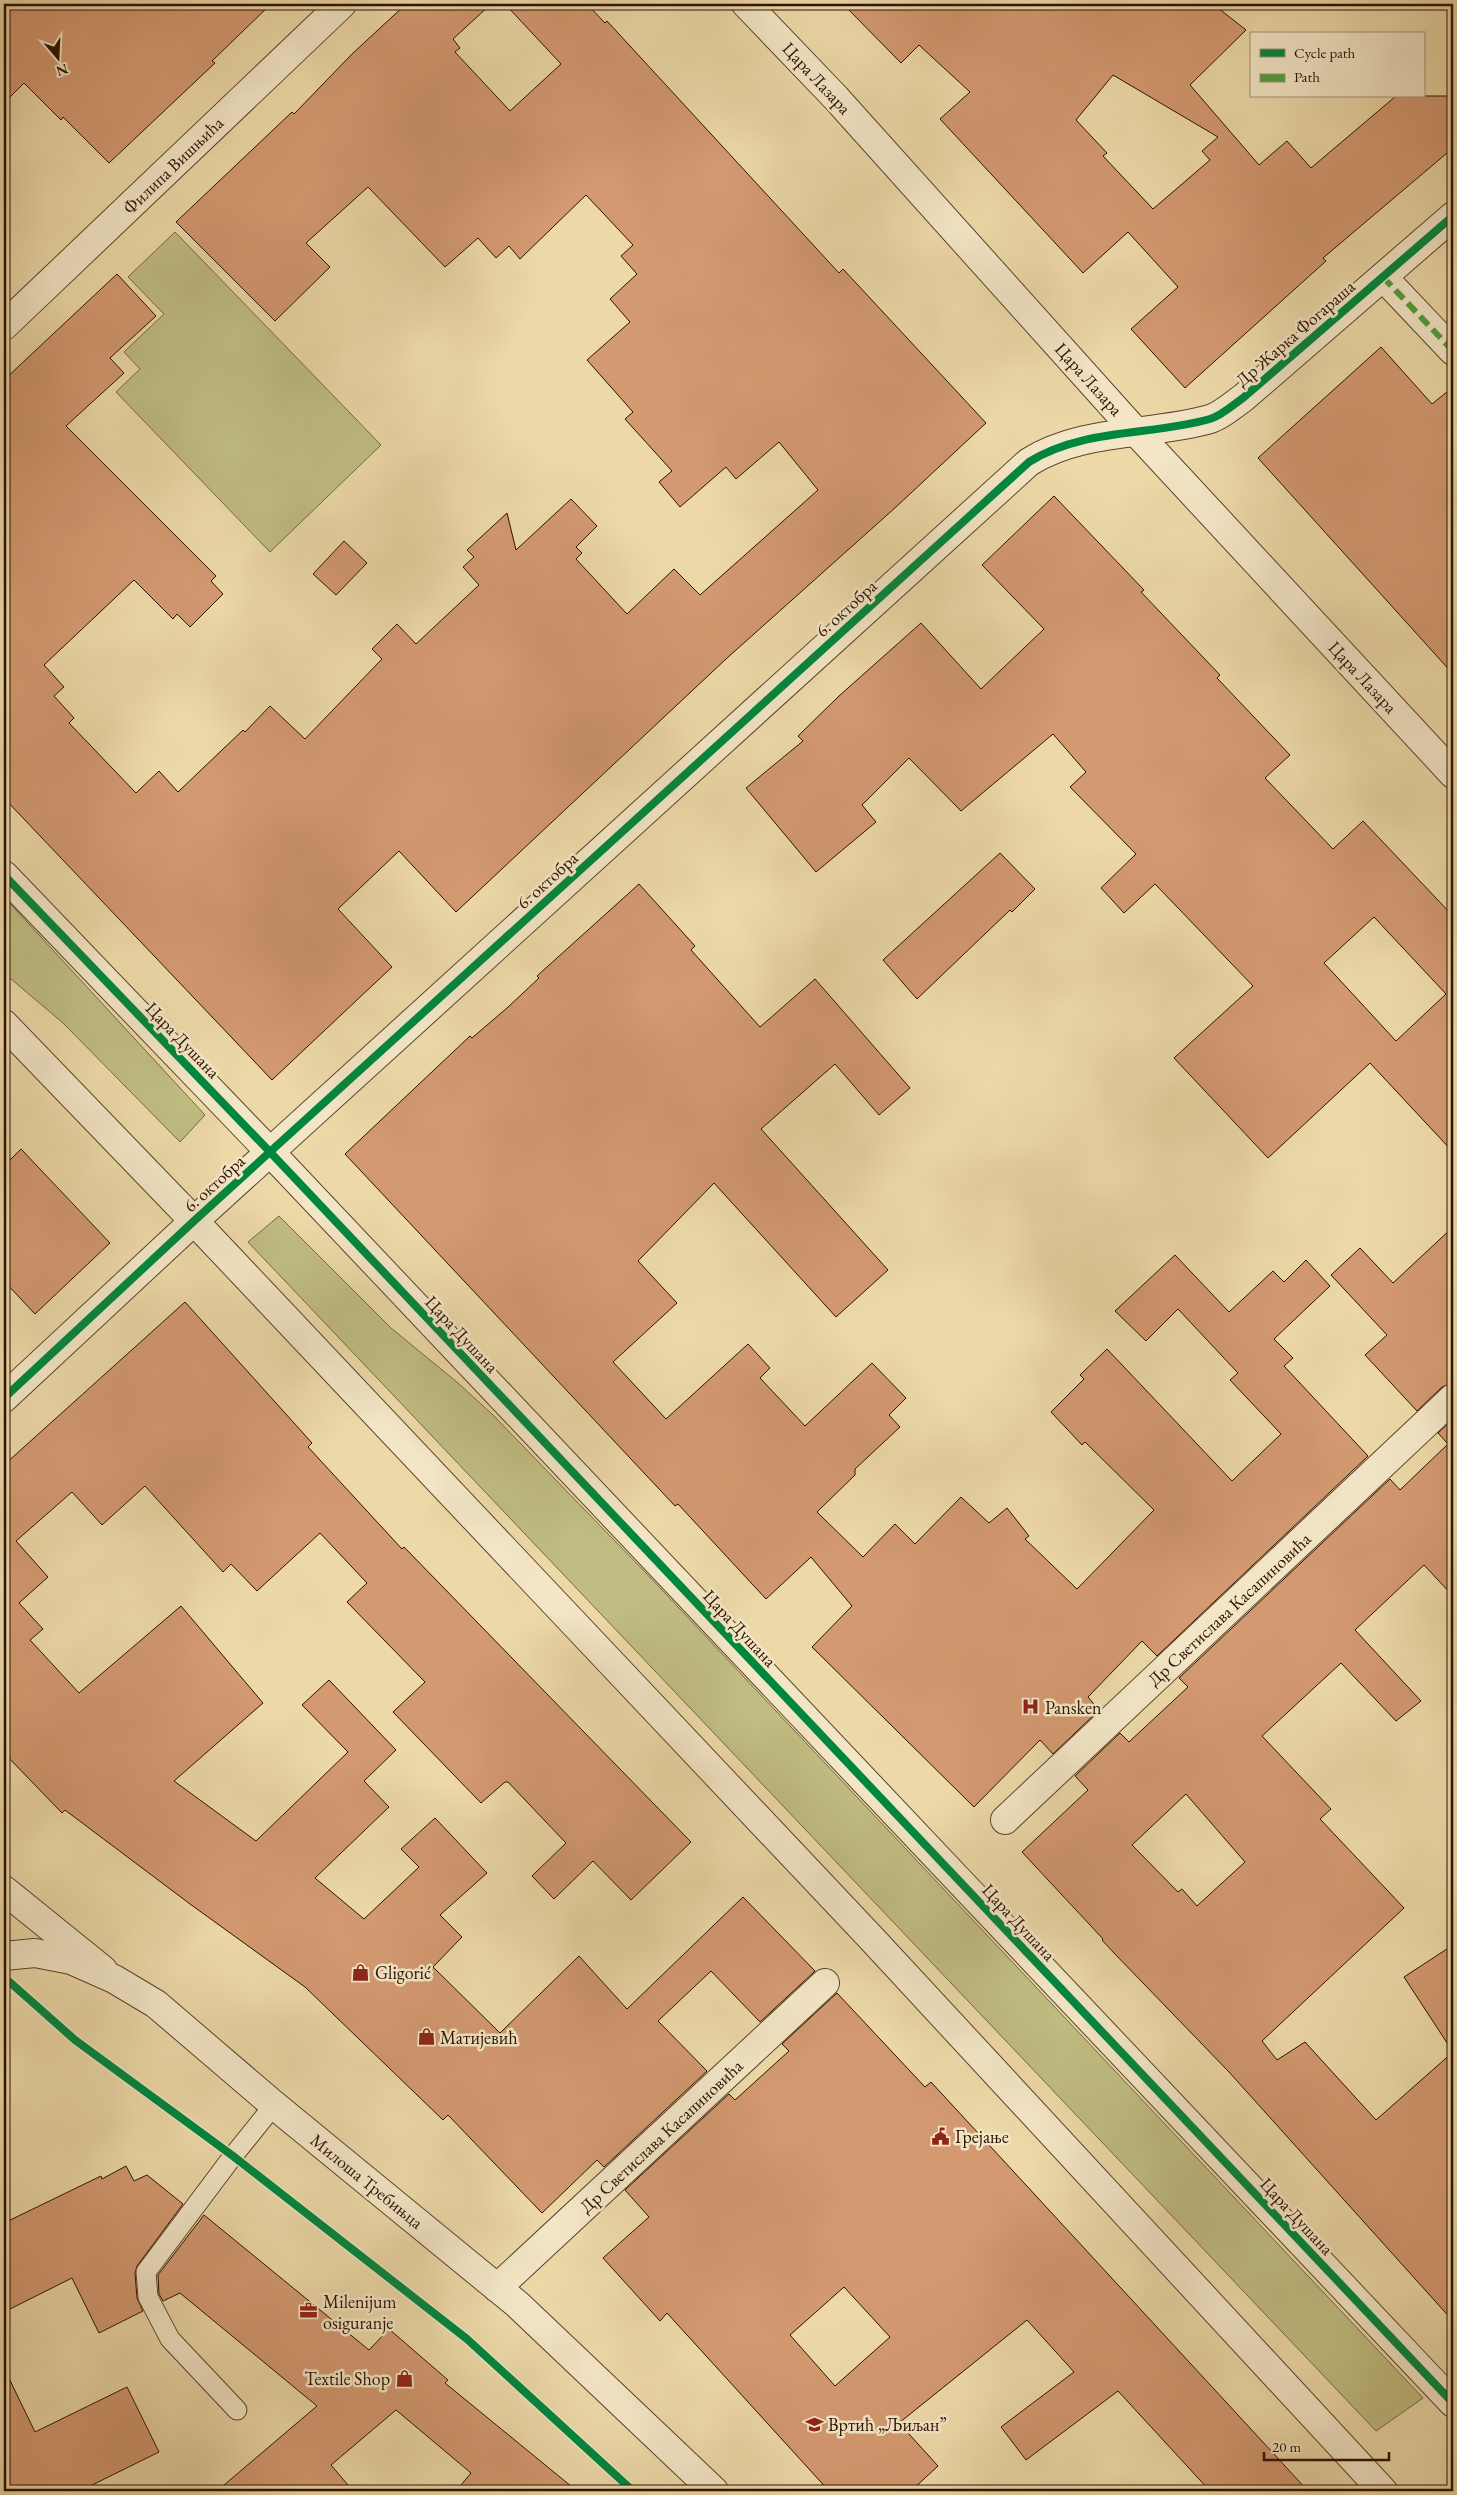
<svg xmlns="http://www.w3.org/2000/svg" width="1457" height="2495" font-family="'EB Garamond',serif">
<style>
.green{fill:#c0bd82;stroke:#766742}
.building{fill:#d39970;stroke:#2c1101;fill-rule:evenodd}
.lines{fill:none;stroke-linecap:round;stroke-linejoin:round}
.service-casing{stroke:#5c432b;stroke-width:21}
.minor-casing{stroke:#5c432b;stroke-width:30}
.tertiary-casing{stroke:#5c432b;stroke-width:30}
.service{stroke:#f3e6c6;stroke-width:19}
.minor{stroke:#f3e6c6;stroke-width:28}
.tertiary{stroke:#f3e6c6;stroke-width:28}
.quiet{stroke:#51a03c;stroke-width:6;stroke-dasharray:12 6;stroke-linecap:butt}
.cycleway-casing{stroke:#f3e6c6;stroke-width:11}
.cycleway{stroke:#00873e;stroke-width:8}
.labels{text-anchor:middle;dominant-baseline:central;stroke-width:5;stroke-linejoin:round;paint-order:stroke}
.street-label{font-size:18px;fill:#2c1101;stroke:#f3e6c6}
.poi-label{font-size:18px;fill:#2c1101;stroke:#f3e6c6;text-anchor:start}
</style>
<rect width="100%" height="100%" fill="#edd9a8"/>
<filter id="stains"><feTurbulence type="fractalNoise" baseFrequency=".004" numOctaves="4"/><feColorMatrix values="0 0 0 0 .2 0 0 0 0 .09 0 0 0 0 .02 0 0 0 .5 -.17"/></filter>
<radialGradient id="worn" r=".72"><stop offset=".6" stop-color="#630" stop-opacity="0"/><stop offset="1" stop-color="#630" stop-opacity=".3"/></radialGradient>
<!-- green -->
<g class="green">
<polygon points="175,232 381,445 270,552 116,392 140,369 124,352 164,314 128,277"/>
<polygon points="4,897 205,1115 180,1142 63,1023 4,973"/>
<polygon points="279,1216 391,1328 458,1383 492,1414 646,1573 1423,2398 1376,2431 248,1242"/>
</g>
<!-- building -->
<g class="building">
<polygon points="4,4 271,4 212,61 215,63 109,163 63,117 61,120 24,83 4,103"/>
<polygon points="406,4 491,4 453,39 460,48 455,52 510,111 561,64 505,4 587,4 605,23 607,21 839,273 843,269 986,423 896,507 726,659 456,912 399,851 338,909 392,967 272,1080 4,798 4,380 117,274 156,316 110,358 124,373 66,426 216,576 211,581 223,594 190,627 177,614 173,619 134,580 44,665 64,687 54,696 74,718 69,723 136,793 159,771 178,792 243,730 245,732 270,706 305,739 382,659 372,649 397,624 416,644 479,585 463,567 474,557 467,550 507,513 516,550 571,499 597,526 576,547 582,553 576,559 627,614 674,569 700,595 818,490 779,442 736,479 726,467 680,507 659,482 672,471 625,419 633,412 587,360 630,322 610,299 637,274 621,256 633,245 586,195 520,259 509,246 496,258 478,238 445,267 368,187 306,243 330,267 275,321 176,222 292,112 294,114 352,54"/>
<path d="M843,4H1213L1246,30L1190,85L1259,165L1287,141L1311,168L1396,96H1453V148L1323,258L1326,261L1185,388L1131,329L1178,287L1128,232L1083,273L940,119L970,92L919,45L901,63ZM1113,75L1218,137L1202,151L1210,160L1153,209L1103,156L1107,153L1076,120Z"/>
<polygon points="1381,347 1432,404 1453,387 1453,674 1258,458"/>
<path d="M1054,496L1144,590L1141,592L1220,675L1217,678L1290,755L1265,778L1333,849L1363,821L1453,916V1152L1370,1063L1268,1158L1174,1058L1253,986L1155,884L1124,913L1101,888L1136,854L1070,787L1086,772L1053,734L961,811L909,758L862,805L876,822L816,872L746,788L803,741L798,736L839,696L921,623L981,689L1044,629L982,565ZM1374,917L1446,994L1396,1041L1324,963Z"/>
<polygon points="344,541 367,563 336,595 313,574"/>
<polygon points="1000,853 1035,889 1012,912 1010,910 917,999 883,960"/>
<polygon points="639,884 695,946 691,950 760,1027 815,979 910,1088 879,1115 835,1064 761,1129 888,1270 836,1317 714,1183 638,1261 677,1303 613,1362 666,1419 748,1344 770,1368 760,1378 805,1426 872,1363 906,1398 889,1415 900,1427 855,1469 855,1475 817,1512 863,1557 895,1524 915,1544 961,1497 989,1523 1007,1508 1029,1536 1025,1539 1077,1589 1154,1510 1085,1442 1082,1445 1051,1412 1084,1379 1080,1375 1107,1349 1232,1481 1281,1434 1230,1380 1238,1373 1178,1309 1146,1341 1115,1311 1175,1255 1229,1312 1273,1271 1284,1282 1306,1260 1330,1286 1274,1339 1293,1358 1284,1366 1368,1456 1157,1656 1142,1641 1088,1697 1099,1710 1053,1754 1040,1740 974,1807 812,1647 852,1606 811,1557 766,1599 678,1504 675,1506 345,1154 470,1036 472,1038 507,1008 539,978 537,976"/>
<polygon points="21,1149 110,1243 35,1314 4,1281 4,1166"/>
<polygon points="1453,1227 1453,1383 1442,1387 1417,1411 1365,1355 1387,1335 1331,1275 1360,1248 1393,1283"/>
<polygon points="185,1302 312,1443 308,1447 402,1549 404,1547 691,1842 631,1900 593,1861 554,1899 532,1876 566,1843 508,1782 505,1782 481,1803 393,1712 425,1682 347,1602 367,1583 320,1533 257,1591 231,1564 223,1572 145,1486 102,1525 72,1492 16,1541 48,1577 19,1603 43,1629 30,1640 79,1693 181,1606 263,1703 174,1781 256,1841 348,1752 302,1705 329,1680 396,1750 364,1781 389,1807 315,1878 364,1919 419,1867 401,1849 435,1818 487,1873 440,1915 462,1937 433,1967 500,2033 579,1956 627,2009 743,1897 815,1971 760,2022 711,1971 658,2021 707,2071 604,2167 597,2160 542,2213 448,2115 443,2120 305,1987 190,1904 65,1810 62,1813 4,1753 4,1465"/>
<path d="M1453,1419V1596L1424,1565L1355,1630L1421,1701L1396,1721L1341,1663L1262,1736L1331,1809L1320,1819L1404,1908L1262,2041L1277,2060L1305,2042L1376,2120L1453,2052L1404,1977L1453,1945V2321L1229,2072L1114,1953L1102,1940L1103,1939L1022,1852L1088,1790L1075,1776L1120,1733L1129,1742L1188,1687L1179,1678L1390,1479L1400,1490L1448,1444L1438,1433ZM1186,1794L1245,1862L1197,1906L1182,1889L1178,1892L1132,1845Z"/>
<path d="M837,1993L925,2087L931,2082L1308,2491H1210L1118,2391L1026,2460L1001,2427L1074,2372L1027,2320L899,2423L938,2466L911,2491H829L667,2313L660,2321L603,2258L649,2217L625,2190L729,2094L735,2100L789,2051L782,2044ZM844,2287L890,2337L835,2386L790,2335Z"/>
<polygon points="126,2166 134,2181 147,2175 183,2204 137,2266 135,2273 137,2298 143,2311 99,2333 72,2278 4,2312 4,2223 101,2176 102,2179"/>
<polygon points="204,2215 369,2350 389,2329 448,2380 445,2383 577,2491 456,2491 471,2473 396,2410 331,2465 353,2491 217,2491 317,2406 180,2293 163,2301 159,2294 158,2275"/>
<polygon points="4,2368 35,2432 127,2387 159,2452 80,2491 4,2491"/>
</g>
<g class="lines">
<defs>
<polyline id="service" points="237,2410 170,2339 148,2297 146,2272 233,2156 274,2105"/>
<g id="minor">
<polyline points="746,4 836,98 1136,432 1453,774"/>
<polyline points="1383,277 1453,351"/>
<polyline points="4,326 342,4"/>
<path d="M4,1398L194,1221L1029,462C1083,428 1151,436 1210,419C1221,416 1233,405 1243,398L1453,216"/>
<polyline points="1005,1820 1453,1398"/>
<polyline points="4,1890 103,1970"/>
<polyline points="497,2288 825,1983"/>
</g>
<g id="tertiary">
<polyline points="4,875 270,1152 1453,2403"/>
<polyline points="4,1024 194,1221 873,1940 1383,2491"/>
<polyline points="4,1956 35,1953 71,1960 114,1979 156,2004 274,2105 517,2304 714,2491"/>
</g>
</defs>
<!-- service casing -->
<use href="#service" class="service-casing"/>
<!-- minor casing -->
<use href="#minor" class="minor-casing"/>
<!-- tertiary casing -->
<use href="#tertiary" class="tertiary-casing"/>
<!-- service -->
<use href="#service" class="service"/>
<!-- minor -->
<use href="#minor" class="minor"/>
<!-- tertiary -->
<use href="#tertiary" class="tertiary"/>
<!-- quiet -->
<polyline class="quiet" points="1383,277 1453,351"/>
<defs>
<g id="cycleway">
<polyline points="4,875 270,1152 1453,2403"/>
<path d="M4,1398L194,1221L1029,462C1083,428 1151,436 1210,419C1221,416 1233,405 1243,398L1453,216"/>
<polyline points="4,1977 75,2040 233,2156 467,2339 633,2491"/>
</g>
</defs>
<!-- cycleway casing -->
<use href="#cycleway" class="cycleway-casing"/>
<!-- cycleway -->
<use href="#cycleway" class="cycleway"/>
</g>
<!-- icons -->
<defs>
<symbol id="hospital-bare" viewBox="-9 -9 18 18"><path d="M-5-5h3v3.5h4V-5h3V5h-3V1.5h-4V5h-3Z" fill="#8f2418" stroke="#f3e6c6" stroke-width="2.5" paint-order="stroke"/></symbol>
<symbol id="shop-bare" viewBox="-9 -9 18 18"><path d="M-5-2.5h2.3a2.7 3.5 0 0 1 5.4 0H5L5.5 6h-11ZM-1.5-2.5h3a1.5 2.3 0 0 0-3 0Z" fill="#8f2418" stroke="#f3e6c6" stroke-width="2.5" paint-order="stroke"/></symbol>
<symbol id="civic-bare" viewBox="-9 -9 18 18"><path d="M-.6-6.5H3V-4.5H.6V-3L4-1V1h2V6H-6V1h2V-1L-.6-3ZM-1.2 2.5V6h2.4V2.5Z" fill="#8f2418" stroke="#f3e6c6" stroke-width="2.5" paint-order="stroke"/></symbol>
<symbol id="office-bare" viewBox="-9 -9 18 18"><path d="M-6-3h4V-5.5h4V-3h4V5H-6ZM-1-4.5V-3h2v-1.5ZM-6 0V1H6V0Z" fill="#8f2418" stroke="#f3e6c6" stroke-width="2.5" paint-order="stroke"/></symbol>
<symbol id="school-bare" viewBox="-9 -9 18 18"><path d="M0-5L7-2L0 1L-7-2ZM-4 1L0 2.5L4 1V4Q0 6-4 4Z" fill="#8f2418" stroke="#f3e6c6" stroke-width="2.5" paint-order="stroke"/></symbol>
</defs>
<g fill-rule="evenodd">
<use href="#hospital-bare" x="1018" y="1694" width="25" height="25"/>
<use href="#shop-bare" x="348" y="1960" width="25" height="25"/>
<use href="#shop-bare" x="414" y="2024" width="25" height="25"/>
<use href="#civic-bare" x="928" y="2124" width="25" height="25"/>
<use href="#office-bare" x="296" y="2298" width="25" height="25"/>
<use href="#shop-bare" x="392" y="2366" width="25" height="25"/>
<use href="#school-bare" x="802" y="2412" width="25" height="25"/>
</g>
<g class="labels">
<!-- street labels -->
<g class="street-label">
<text transform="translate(817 78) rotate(47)">Цара Лазара</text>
<text transform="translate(173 165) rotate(-44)">Филипа Вишњића</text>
<text transform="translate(1295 333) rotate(-41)">Др Жарка Фогараша</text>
<text transform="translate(1089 379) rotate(48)">Цара Лазара</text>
<text transform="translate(846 608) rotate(-42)">6. октобра</text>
<text transform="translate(1363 677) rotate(47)">Цара Лазара</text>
<text transform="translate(547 880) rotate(-42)">6. октобра</text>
<text transform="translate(183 1040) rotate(46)">Цара Душана</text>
<text transform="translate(214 1183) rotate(-42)">6. октобра</text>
<text transform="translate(462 1334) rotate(47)">Цара Душана</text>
<text transform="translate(1229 1609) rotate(-43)">Др Светислава Касапиновића</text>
<text transform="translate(740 1628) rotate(47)">Цара Душана</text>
<text transform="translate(1019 1922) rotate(47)">Цара Душана</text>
<text transform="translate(661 2136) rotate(-43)">Др Светислава Касапиновића</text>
<text transform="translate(367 2181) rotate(39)">Милоша Требињца</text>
<text transform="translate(1297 2216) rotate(47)">Цара Душана</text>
</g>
<!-- poi labels -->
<g class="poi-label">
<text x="1045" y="1707">Pansken</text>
<text x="375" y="1972">Gligorić</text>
<text x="440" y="2037">Матијевић</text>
<text x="955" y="2136">Грејање</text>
<text x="323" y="2301">Milenijum<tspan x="323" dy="21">osiguranje</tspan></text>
<text x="390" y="2378" text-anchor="end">Textile Shop</text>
<text x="828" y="2424">Вртић „Љиљан”</text>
</g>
</g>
<!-- margin -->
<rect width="1457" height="2495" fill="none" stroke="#edd9a8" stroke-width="20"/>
<rect x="5" y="5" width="1447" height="2485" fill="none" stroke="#2c1101" stroke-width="2.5"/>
<rect x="10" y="10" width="1437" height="2475" fill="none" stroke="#2c1101"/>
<!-- legend -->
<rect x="1250" y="32" width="175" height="65" fill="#f3e6c6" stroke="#a39177"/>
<rect x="1260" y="49" width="25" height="8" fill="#00873e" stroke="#a39177"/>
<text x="1294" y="58" font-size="15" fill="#2c1101">Cycle path</text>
<rect x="1260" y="74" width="25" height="8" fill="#51a03c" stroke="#a39177"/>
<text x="1294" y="82" font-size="15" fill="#2c1101">Path</text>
<!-- north arrow -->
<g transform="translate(58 58) rotate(161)" stroke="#f3e6c6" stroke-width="4" paint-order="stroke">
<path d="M0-4L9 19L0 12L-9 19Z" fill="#2c1101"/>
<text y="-8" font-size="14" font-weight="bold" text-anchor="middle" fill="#2c1101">N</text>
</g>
<!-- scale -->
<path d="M1264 2452v8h125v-8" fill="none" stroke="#2c1101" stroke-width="2.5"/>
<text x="1272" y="2452" font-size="15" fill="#2c1101" stroke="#f3e6c6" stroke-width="4" paint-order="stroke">20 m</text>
<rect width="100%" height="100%" filter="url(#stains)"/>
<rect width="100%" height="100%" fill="url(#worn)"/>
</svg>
